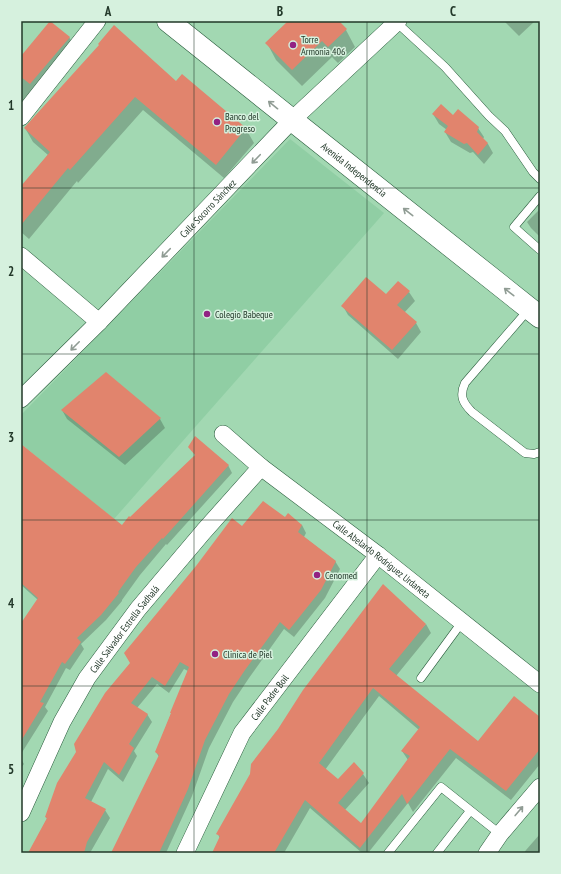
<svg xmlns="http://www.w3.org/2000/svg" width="561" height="874" font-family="'PT Sans Narrow',sans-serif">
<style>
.built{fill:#90cea4}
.shadow{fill:#0003;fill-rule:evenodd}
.building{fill:#e1846d;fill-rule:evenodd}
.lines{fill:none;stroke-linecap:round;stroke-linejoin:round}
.lane-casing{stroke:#285b3b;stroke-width:9}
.street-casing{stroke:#285b3b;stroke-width:18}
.secondary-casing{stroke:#285b3b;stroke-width:23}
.lane{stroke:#fff;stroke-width:8}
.street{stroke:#fff;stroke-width:17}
.secondary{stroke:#fff;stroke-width:22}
.oneway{stroke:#909c94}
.grid{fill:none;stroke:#223829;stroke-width:1;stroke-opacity:0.55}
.poi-dot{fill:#922283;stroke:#d6f1de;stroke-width:1.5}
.labels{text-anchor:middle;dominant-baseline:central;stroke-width:3;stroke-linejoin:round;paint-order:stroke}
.poi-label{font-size:10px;fill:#223829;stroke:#d6f1de;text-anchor:start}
.street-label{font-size:10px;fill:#223829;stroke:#d6f1de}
.neatline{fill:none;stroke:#223829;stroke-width:1.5}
.grid-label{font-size:13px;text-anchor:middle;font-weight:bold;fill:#223829}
</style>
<rect width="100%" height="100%" fill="#a2d8b2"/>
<!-- built -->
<polygon class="built" points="290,139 384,213 114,519 21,444 21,415"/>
<!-- shadow -->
<g class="shadow">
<polygon points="289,21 337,21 346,30 355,47 338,63 332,57 302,86 276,60 267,43"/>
<polygon points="504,21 535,21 519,36"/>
<polygon points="69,37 76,49 21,105 21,57"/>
<polygon points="182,75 246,129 254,143 224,178 143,110 78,183 77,181 29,239 21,232 21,188 48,155 33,142 25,128 176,82"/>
<polygon points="433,114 453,116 478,128 484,137 483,139 488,144 493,153 484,164 473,152 470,153 451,142 445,132 447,130 439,124"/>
<polygon points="540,209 540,237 531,228 527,222"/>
<polygon points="409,292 415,301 404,313 416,323 421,332 398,359 348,315 343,306"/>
<polygon points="62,410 160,419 165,428 125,465 67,419"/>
<polygon points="21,446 122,526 196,456 190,447 228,465 232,473 167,545 166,544 140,575 122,600 122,601 106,620 81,644 84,649 70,670 66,668 45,707 48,711 21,754 21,625 38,600 21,585"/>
<polygon points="286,518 302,525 306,533 304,537 335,561 340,569 325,598 294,637 284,629 249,678 233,702 209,748 192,796 166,853 112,853 159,757 156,752 188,671 184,669 169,693 157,684 137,708 147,714 152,722 134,751 137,756 123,782 108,769 91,802 105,810 110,818 90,853 29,853 47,819 46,817 242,528"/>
<path d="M426,624L431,633L396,676L478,743L540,719V764L511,800L456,758L413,812L408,803L368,853H362L310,808L284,853H213L220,839L218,834ZM379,696L419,730L402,751L408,760L361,825L345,810L369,783L363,774L338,781L325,770Z"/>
<polygon points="21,759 24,764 21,768"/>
<polygon points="540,834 540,853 524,853 526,850"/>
</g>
<!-- building -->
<g class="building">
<polygon points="50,21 70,37 30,84 21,77 21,56"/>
<polygon points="288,21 339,21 347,29 328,47 322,41 292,70 265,43"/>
<polygon points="114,25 176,81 182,74 246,128 216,165 135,97 70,170 68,168 21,225 21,186 50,152 24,128 99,45 98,44"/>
<polygon points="441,104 453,115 458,109 479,127 477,132 488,143 478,155 467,143 464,144 444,132 448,126 432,114"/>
<polygon points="366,277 386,294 398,281 410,291 397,305 417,322 392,350 341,306"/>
<polygon points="106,372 161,418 119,457 61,410"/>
<polygon points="195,436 229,465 163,539 162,538 136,567 118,592 119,593 101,615 77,638 81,642 65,664 62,662 40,702 44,703 21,741 21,623 38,598 21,583 21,444 122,525 129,516 130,517 195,455 188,447"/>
<polygon points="263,501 285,517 288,513 302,525 298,532 336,561 321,590 289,630 280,622 245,670 229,694 205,740 188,789 159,853 111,853 159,755 155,752 171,713 170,713 189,667 180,662 165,686 152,677 131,703 148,714 129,744 134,748 119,775 104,762 85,798 106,809 87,842 84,853 28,853 47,818 45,817 57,783 76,752 74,744 105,693 130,663 124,653 196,566 232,518 242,526"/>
<path d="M383,584L426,624L389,669L478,741L514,696L540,717V749L506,791L450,749L407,804L402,794L360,848L305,800L274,853H212L220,836L216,834L250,774L251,764L278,729L303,690ZM373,688L420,727L401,751L410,756L361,823L338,803L364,773L354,762L338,779L319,763Z"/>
</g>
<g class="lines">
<defs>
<g id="lane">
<polyline points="396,22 445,67 489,116 505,131 533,172 540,179"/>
<polyline points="540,196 514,227 540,250"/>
<path d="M529,309L465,383C459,396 463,403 472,412L525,453L534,454L540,452"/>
<polyline points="421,678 462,622"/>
<polyline points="388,853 441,787 500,834"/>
<polyline points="437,853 470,811"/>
</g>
<g id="street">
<polyline points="21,117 97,21"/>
<polyline points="21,256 99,322"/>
<path id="s1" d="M21,399L99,322L292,120L398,21"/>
<path id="s2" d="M223,434L261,467L378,555L540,684"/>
<path id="s3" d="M21,813L62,722L87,678L138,609L204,531L261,467"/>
<path id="s4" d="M185,853L242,733L378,555"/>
<polyline points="487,853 500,834 540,787"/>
</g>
<g id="secondary">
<path id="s5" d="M168,21L292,120L540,317"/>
</g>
</defs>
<!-- lane casing -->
<use href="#lane" class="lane-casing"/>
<!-- street casing -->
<use href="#street" class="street-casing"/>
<!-- secondary casing -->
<use href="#secondary" class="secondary-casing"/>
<!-- lane -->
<use href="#lane" class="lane"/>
<!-- street -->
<use href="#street" class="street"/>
<!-- secondary -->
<use href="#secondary" class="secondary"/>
</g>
<!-- one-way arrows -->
<defs><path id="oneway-shaft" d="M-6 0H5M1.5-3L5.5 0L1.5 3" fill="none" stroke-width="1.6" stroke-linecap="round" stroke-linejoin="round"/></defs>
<g class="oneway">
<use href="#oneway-shaft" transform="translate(273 105) rotate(-141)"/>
<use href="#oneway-shaft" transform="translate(256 159) rotate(134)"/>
<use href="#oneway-shaft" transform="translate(408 212) rotate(-142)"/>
<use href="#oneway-shaft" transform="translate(166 253) rotate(134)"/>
<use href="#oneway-shaft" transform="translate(509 292) rotate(-142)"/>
<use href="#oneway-shaft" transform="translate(75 346) rotate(135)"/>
<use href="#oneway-shaft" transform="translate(519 811) rotate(-50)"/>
</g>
<!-- grid -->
<path class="grid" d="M194,21V853M367,21V853M21,188H540M21,354H540M21,520H540M21,686H540"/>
<!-- markers -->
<g class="poi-dot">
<circle cx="293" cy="45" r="4"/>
<circle cx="217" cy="122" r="4"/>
<circle cx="207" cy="314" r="4"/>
<circle cx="317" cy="575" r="4"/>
<circle cx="215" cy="654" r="4"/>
</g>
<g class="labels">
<!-- poi labels -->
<g class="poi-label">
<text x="301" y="39">Torre<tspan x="301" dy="12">Armonia 406</tspan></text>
<text x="225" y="116">Banco del<tspan x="225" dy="12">Progreso</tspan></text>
<text x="215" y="314">Colegio Babeque</text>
<text x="325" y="575">Cenomed</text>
<text x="223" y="654">Clinica de Piel</text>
</g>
<!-- street labels -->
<g class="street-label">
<text stroke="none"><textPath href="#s5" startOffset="238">Avenida Independencia</textPath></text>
<text stroke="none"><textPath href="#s1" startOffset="267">Calle Socorro Sánchez</textPath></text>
<text stroke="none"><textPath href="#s2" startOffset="202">Calle Abelardo Rodríguez Urdaneta</textPath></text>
<text stroke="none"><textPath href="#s3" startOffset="212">Calle Salvador Estrella Sadhalá</textPath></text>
<text stroke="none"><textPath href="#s4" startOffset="178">Calle Padre Boil</textPath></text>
</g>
</g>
<!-- border -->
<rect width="561" height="874" fill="none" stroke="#d6f1de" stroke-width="44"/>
<rect x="22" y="22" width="517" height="830" class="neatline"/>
<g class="grid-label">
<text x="108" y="16">A</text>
<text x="280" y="16">B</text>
<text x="453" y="16">C</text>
<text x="11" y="110">1</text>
<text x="11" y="276">2</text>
<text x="11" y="442">3</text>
<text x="11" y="608">4</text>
<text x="11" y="774">5</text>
</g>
</svg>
